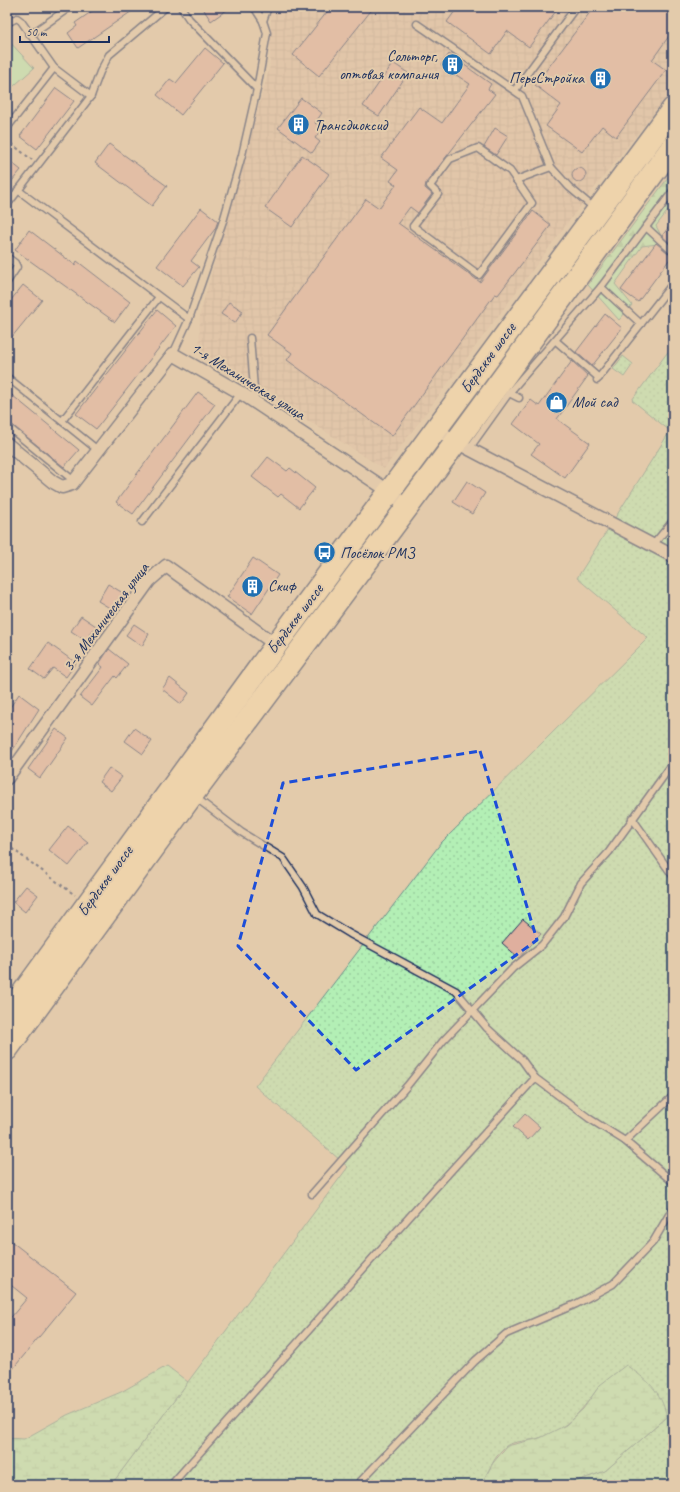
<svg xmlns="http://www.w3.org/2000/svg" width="680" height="1492" font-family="Caveat,sans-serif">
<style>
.industrial{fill:url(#industrial-grid)}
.green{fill:url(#green-dots);stroke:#678f8a}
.forest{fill:url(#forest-firs);stroke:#678f8a}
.wetland{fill:url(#wetland-marsh);stroke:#678f8a}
.pitch{fill:#b3efb5;stroke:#678f8a}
.building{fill:#dfaf9e;stroke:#1b2f5e}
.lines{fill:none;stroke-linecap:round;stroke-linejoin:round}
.lane-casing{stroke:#1b2f5e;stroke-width:9}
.street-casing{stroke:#1b2f5e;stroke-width:15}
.highway-casing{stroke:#1b2f5e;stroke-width:25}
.path{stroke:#1b2f5e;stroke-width:2;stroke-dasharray:3 3;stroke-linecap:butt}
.lane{stroke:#e3cbab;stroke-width:6}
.street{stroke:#e3cbab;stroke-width:12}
.highway{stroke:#faddab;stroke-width:22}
.marked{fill:none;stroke:#1d4ed8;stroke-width:3;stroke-dasharray:8 5;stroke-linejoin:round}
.labels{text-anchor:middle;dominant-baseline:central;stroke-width:4;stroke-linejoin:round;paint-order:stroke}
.poi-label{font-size:16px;fill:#1b2f5e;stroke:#e3cbab;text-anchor:start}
.street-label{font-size:16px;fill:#1b2f5e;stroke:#e3cbab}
</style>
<defs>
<pattern id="industrial-grid" width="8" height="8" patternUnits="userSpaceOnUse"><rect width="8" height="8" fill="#dec0a6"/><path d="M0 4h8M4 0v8" fill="none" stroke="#bea591"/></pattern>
<pattern id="green-dots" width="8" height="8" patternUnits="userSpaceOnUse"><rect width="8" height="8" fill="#b3efb5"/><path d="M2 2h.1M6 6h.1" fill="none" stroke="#99cd9e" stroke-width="1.8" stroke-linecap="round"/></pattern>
<pattern id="forest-firs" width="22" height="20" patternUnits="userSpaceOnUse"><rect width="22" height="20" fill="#b3efb5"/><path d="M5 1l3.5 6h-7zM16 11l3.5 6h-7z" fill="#99cd9e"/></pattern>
<pattern id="wetland-marsh" width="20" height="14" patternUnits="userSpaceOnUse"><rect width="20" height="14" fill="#b3efb5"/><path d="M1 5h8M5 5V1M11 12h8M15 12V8" fill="none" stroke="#99cd9e"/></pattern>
</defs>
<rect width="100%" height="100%" fill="#e3cbab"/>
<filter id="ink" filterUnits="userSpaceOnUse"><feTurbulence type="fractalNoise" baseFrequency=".025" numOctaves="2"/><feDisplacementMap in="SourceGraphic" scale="8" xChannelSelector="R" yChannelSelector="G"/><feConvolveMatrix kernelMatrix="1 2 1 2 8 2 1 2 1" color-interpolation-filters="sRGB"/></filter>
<g filter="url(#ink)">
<!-- industrial -->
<polygon class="industrial" points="265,7 673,7 673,89 584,201 384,469 199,351 200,314 270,66 271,17"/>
<!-- green -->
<g class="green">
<path d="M673,345V1485H566L605,1471L667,1417L600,1385C584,1408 567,1430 539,1438C530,1441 513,1441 506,1446C495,1455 488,1472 481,1485H111L348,1167L255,1086L441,843L648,638L577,578L670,431L632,400Z"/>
<polygon points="623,356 633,364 624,377 613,369"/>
</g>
<!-- forest -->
<polygon class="forest" points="673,171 673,204 656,226 665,243 642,246 615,284 632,305 619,320 588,285"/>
<!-- wetland -->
<g class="wetland">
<path d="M626,1365C648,1381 660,1389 667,1417L605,1471L566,1485H481L493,1463L507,1446L540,1438L566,1425L583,1409L600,1385Z"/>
<polygon points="167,1366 188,1382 111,1485 7,1485 7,1438 24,1439 67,1415 121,1392"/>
</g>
<!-- pitch -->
<polygon class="pitch" points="7,39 34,68 7,92"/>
<!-- building -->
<g class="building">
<polygon points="98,7 138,7 78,48 68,33 77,26 75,23"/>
<polygon points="202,7 231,7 211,21"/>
<polygon points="331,7 374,7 319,76 293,55"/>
<polygon points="458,7 559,7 529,47 507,31 491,54 447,22"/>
<polygon points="594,7 673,7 673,39 669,36 652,60 666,70 616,137 602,126 582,152 546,126 561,105 535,85"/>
<polygon points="205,48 223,63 181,115 157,95 170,79 176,83"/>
<polygon points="449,54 491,84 488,89 495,94 426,183 425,188 432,194 418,213 410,207 398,223 480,282 533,211 551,225 498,295 495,294 392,436 287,360 292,353 267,335 366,199 379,208 396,185 390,181 398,170 381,158 419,107 442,123 470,84 441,65"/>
<polygon points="393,63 408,73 379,116 363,106"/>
<polygon points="56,88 74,101 37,149 20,136"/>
<polygon points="301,98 322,113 315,123 322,128 315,138 320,142 312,153 278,128"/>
<polygon points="495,128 508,136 496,155 484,147"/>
<polygon points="109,144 167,186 152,206 95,163"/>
<polygon points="302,155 329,174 292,227 265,208"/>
<polygon points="7,159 21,170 7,187"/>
<circle cx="579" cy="175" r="7"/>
<polygon points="201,208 218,221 215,229 191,261 199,267 183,286 157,266"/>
<polygon points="673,221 673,246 662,236"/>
<polygon points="29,230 75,265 77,261 130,302 115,322 15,250"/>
<polygon points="656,243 672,256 638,302 621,290"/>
<polygon points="23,285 42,300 7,343 7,305"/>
<polygon points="229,302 243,311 235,323 221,314"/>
<polygon points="157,310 176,326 96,429 76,414"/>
<polygon points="605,314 622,328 592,366 576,352"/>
<polygon points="572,361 588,376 557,419 590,443 565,478 531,454 539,444 513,424 531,400 539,406"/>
<polygon points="7,391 79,450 64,467 7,421"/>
<polygon points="198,392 215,404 133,514 116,502"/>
<polygon points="268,457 287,471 290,468 315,488 299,508 281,494 278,497 252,477"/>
<polygon points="467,481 485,493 472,514 453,502"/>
<polygon points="253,558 278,575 252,614 227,597"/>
<polygon points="108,584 123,593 113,610 98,601"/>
<polygon points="81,616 96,626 86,641 71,631"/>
<polygon points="134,624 149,634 142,646 126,635"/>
<polygon points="48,643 76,663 66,677 53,668 44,679 30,669"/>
<polygon points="109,649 128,664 117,678 115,676 92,706 80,697 103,667 99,664"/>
<polygon points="170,678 189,693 181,704 162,689"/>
<polygon points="19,694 39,709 7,759 7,719 12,711 9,709"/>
<polygon points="134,728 152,741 143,754 125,741"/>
<polygon points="56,729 68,738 40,778 28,769"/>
<polygon points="109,768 122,777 111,791 99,782"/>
<polygon points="68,826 88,842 69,866 49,850"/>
<polygon points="26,886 38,895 25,912 13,902"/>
<polygon points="523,919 541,934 519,958 502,943"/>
<polygon points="525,1114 540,1127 528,1140 513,1127"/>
<polygon points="7,1238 76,1292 7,1376 7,1322 27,1298 7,1282"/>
</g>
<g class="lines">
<defs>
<g id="lane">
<polyline points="181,7 189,19 257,89"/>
<polyline points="263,21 268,7"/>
<polyline points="7,23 17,18 21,21 54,68"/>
<polyline points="417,24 522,96 551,167 569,187 594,208"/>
<polyline points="30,35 70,7"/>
<polyline points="515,90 576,7"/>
<polyline points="7,128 54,68 91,96"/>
<polygon points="478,148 510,171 532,203 479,275 413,226 438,194 430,186 450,159"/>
<polyline points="516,180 551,167"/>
<polyline points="18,190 189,319"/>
<polyline points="7,205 91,96 100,72 109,55 166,7"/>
<polyline points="646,227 673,252"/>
<polyline points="7,257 15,263 17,267 7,282"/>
<polyline points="601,287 641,324"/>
<polyline points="250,338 255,401"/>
<polyline points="556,341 599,378"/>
<polyline points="173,354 189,319 224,218 242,155 257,89 267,33 263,21 254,7"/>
<polyline points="7,377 99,451"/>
<polyline points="597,380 673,283"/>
<polyline points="509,393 519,398"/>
<polyline points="62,421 159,297"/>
<polyline points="7,426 74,481"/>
<polyline points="469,449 509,393 601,287 673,191"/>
<polyline points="142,522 241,393"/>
<polyline points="653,545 673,521"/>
<polyline points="195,797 241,832 283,858 303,887 317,914 350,934 456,991 487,1028 522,1060 535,1078 590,1119 625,1141 673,1182"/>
<polyline points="632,818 673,876"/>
<polyline points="625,1141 673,1096"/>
<polyline points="312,1194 407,1086 443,1041 513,968 542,945 564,917 581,883 609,852 673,763"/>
<polyline points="171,1485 428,1196 535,1078"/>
<polyline points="357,1485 475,1361 506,1334 576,1304 613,1284 653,1242 673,1208"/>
</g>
<g id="street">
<polyline points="436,429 456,442 673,556"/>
<polyline points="7,444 53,482 62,487 72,484 173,354 241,393 390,492 407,507"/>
<polyline points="7,778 149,581 166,566 276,645"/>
</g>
<g id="highway">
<polyline points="7,1015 276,645 673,109"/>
<polyline points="7,1049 192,795 456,442 673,146"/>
</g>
</defs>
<!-- lane casing -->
<use href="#lane" class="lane-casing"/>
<!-- street casing -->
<use href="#street" class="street-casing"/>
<!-- highway casing -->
<use href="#highway" class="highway-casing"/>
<!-- path -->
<g class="path">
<polyline points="7,140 32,160"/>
<polyline points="7,845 75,895"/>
</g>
<!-- lane -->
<use href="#lane" class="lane"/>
<!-- street -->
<use href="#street" class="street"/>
<!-- highway -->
<use href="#highway" class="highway"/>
</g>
</g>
<!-- marked area -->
<path d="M0 0H680V1492H0ZM480,751L537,940L356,1070L238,946L283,783Z" fill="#e3cbab" fill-opacity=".55" fill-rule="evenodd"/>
<path class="marked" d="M480,751L537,940L356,1070L238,946L283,783Z"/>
<!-- icons -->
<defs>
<symbol id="building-disc" viewBox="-11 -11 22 22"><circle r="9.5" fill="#1f6fb2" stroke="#e3cbab"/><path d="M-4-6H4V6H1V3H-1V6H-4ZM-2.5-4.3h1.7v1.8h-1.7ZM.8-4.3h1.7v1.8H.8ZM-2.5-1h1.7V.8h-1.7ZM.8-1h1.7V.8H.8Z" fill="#fff"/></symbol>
<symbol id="shop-disc" viewBox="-11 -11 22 22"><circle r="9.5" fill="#1f6fb2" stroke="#e3cbab"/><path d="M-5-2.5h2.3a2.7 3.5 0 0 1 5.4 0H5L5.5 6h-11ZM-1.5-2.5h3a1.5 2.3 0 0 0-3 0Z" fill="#fff"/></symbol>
<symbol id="bus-disc" viewBox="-11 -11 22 22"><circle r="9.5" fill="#1f6fb2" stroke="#e3cbab"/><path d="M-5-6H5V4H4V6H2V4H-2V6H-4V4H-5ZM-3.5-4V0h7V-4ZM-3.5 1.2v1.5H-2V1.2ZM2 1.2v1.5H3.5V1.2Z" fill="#fff"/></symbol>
</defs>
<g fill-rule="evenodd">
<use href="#building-disc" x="440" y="52" width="25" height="25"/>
<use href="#building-disc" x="588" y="66" width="25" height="25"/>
<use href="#building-disc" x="286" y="112" width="25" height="25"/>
<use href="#shop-disc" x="544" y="390" width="25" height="25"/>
<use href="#bus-disc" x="312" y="540" width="25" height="25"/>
<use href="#building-disc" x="240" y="574" width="25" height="25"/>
</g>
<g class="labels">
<!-- poi labels -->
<g class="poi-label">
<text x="438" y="56" text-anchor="end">Сольторг,<tspan x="438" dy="18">оптовая компания</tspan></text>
<text x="584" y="78" text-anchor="end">ПереСтройка</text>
<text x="314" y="125">Трансдиоксид</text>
<text x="572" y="402">Мой сад</text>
<text x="340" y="553">Посёлок РМЗ</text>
<text x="268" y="586">Скиф</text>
</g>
<!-- street labels -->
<g class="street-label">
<text transform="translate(488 358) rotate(-54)">Бердское шоссе</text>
<text transform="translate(248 381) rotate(32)">1-я Механическая улица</text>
<text transform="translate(106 617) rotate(-53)">3-я Механическая улица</text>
<text transform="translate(295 619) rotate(-53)">Бердское шоссе</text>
<text transform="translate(105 881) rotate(-54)">Бердское шоссе</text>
</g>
</g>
<!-- margin -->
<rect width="680" height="1492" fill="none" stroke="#e3cbab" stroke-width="24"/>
<rect x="12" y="12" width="656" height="1468" fill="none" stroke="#1b2f5e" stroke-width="1.5" filter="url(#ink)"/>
<!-- scale -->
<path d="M20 36v6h89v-6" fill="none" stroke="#1b2f5e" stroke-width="2"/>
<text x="26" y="36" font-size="12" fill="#1b2f5e" stroke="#e3cbab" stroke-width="3" paint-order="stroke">50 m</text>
</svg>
